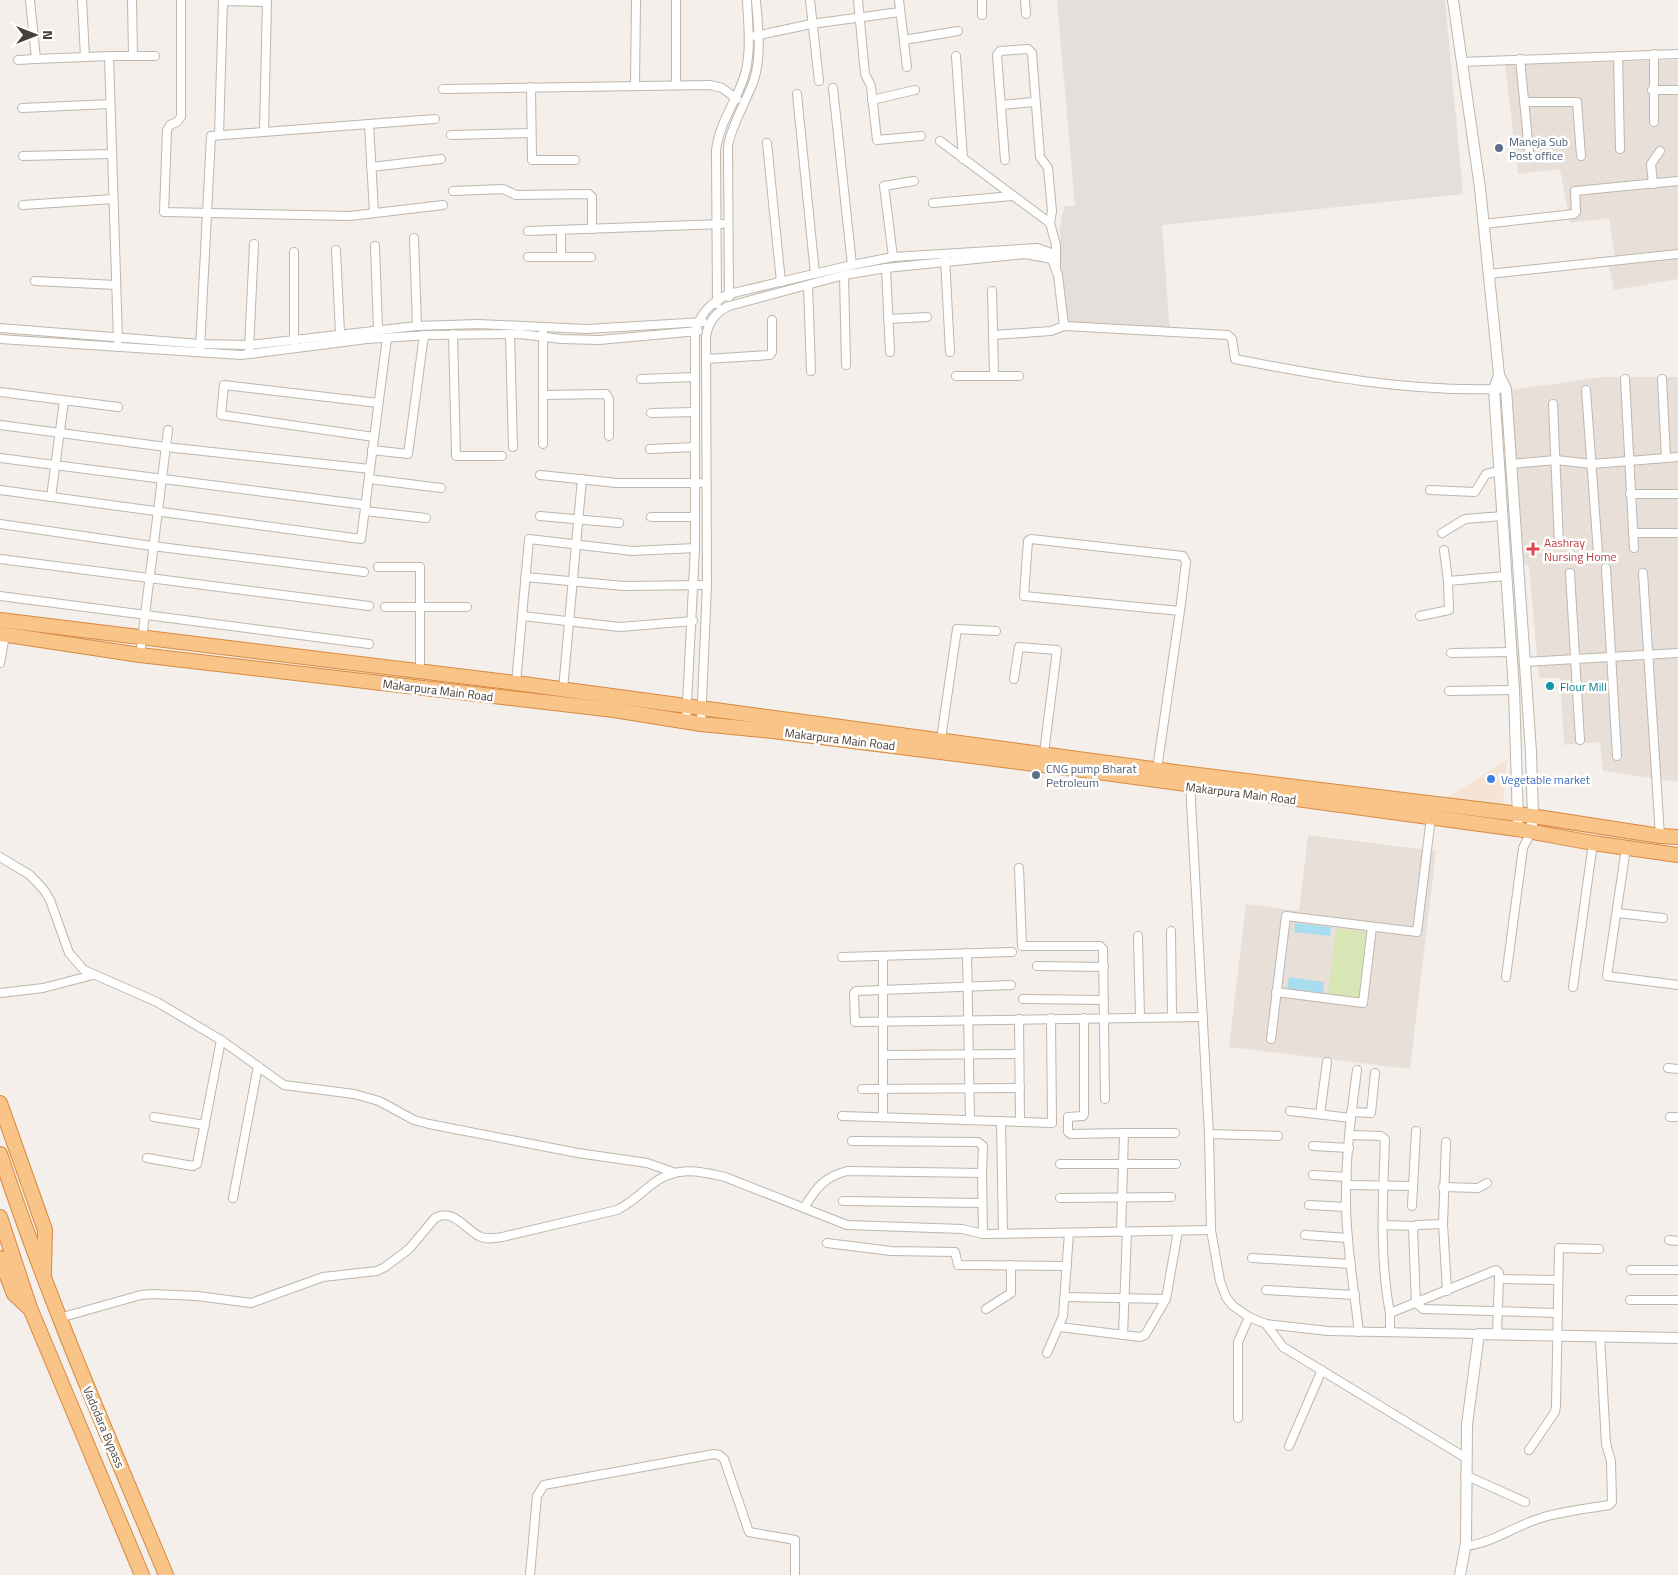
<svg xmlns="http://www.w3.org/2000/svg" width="1678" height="1575" font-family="'Titillium Web',sans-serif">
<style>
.residential{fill:#e8e0d8}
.commercial{fill:#f5e3d6}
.industrial{fill:#e4dfdb}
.green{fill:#d7e6b4}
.water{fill:#a9dcee}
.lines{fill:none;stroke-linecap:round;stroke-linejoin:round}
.minor-casing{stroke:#bfb6ac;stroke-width:10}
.tertiary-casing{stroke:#bfb6ac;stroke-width:12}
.trunk-casing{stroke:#d78941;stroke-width:16}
.minor{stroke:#fff;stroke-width:8}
.tertiary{stroke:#fff;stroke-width:10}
.trunk{stroke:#f9c487;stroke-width:14}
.service-dot{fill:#5c6f8a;stroke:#fff;stroke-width:2}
.health-dot{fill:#e0444e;stroke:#fff;stroke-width:2}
.culture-dot{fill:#0f9aa8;stroke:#fff;stroke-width:2}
.shop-dot{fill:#3f7fe0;stroke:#fff;stroke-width:2}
.labels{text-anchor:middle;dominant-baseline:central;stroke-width:5;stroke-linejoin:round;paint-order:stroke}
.service-label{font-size:12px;fill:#4e5e75;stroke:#fff;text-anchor:start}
.health-label{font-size:12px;fill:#be3a42;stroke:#fff;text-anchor:start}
.culture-label{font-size:12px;fill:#0d838f;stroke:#fff;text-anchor:start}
.street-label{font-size:12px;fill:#483f38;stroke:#fff}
.shop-label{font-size:12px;fill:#366cbe;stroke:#fff;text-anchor:start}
</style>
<rect width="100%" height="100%" fill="#f4efea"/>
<!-- residential -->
<g class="residential">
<polygon points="1678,60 1678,279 1614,290 1608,261 1615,259 1609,218 1570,223 1560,169 1518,174 1505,65"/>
<polygon points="1603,377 1678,377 1678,782 1603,771 1600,742 1564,745 1560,678 1539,678 1529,566 1524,564 1511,390"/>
<polygon points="1308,835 1436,851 1410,1069 1229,1047 1246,904 1299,911"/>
</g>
<!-- commercial -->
<polygon class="commercial" points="1507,760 1503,805 1446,798"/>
<!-- industrial -->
<polygon class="industrial" points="1057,0 1445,0 1463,194 1162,225 1170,332 1067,326 1063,317 1060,227 1064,206 1075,206"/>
<!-- green -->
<polygon class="green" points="1336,928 1367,932 1359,998 1328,994"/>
<!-- water -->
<g class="water">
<polygon points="1295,923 1331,927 1330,936 1294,932"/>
<polygon points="1289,977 1324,982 1323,993 1287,989"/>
</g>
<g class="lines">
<defs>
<g id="minor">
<polyline points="30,0 36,59 109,56"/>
<polyline points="82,0 85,57"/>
<polyline points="132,0 133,56"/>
<polyline points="181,0 181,117 177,122 170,125 167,130 164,212 350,216 443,205"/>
<polyline points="676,0 676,85"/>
<polyline points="810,0 819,81"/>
<polyline points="858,0 865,74 871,86 877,140 921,136"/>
<polyline points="899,0 907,67"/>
<polyline points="1025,0 1026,14"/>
<polyline points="982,15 982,0"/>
<polyline points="755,36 811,24 900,12"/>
<polyline points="904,40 958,31"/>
<polyline points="1654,54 1654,122"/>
<polyline points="956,56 963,159"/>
<polyline points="1618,56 1620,149"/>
<polyline points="1520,59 1529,151"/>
<polyline points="18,60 36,59"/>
<polyline points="1461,62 1678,54"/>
<polyline points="635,86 636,0"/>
<polyline points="531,87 532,160 575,160"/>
<polyline points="833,88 852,265"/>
<polyline points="443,89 710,85 722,88 737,99"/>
<polyline points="1652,90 1678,90"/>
<polyline points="797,94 815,274"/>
<polyline points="872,100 915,90"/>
<polyline points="1524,102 1577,102 1581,156"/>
<polyline points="1001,105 1034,102"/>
<polyline points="22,108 110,104"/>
<polyline points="369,124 374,213"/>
<polyline points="219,135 223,1 267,2 264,131"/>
<polyline points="451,135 531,133"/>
<polyline points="940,141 1050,223 1056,245 1056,268"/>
<polyline points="767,143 781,282"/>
<polyline points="23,156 112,154"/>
<polyline points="1005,160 997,55 1000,51 1028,49 1032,53 1040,157 1048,168 1052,211 1050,223"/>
<polyline points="371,167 441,159"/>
<polyline points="1653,184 1651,164 1660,151"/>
<polyline points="453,191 503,189 516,195 589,194 592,197 592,229"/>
<polyline points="933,203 1012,196"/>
<polyline points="23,205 113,199"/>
<polyline points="1484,224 1574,214 1576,212 1575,191 1678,181"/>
<polyline points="561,230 561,257"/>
<polyline points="528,231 722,224"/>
<polyline points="414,238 417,326"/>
<polyline points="375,246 378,329"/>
<polyline points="336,250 340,333"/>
<polyline points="528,257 591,257"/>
<polyline points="893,257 884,186 914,181"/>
<polyline points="945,258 950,352"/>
<polyline points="886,268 890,352"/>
<polyline points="1489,274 1678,254"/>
<polyline points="844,275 846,365"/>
<polyline points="35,281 116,285"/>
<polyline points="808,285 811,371"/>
<polyline points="992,291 994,375"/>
<path d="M729,297L728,145C733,122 746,102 754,80C762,54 758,27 756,0"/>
<path d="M717,304L716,150C720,119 740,97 746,70C751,47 748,23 747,0"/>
<polyline points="888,319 927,317"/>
<polyline points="0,328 200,344 249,345 417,326 478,324 587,329 703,322"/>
<polyline points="543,333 543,444"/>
<polyline points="453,334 456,456 502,456"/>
<polyline points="510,334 513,447"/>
<polyline points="993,335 1051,331 1064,326"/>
<polyline points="0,339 241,355 367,339 429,335 520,334 561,339 599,340 698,331"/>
<polyline points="118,340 109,56 155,56"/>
<polyline points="294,342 294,252"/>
<polyline points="200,349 211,136 435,119"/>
<polyline points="249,349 254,244"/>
<polyline points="706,359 770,355 772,352 772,320"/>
<polyline points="956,376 1019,376"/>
<polyline points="641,379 695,377"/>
<polyline points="1625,379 1634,548"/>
<polyline points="1662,379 1666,458"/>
<polyline points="1586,390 1598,553"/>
<polyline points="0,392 118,407"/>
<polyline points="543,395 606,394 609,399 609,436"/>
<polyline points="1553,404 1559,544"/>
<polyline points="651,413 695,412"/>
<polyline points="0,425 166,447 370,469"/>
<polyline points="374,437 221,415 224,385 378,403"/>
<polyline points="650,449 695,447"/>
<polyline points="372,450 408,454 424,335"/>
<polyline points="0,458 366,505"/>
<polyline points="1511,464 1556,460 1592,464 1678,457"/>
<polyline points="540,475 617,483 700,483"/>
<polyline points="369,479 441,488"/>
<polyline points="0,490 361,539 387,338"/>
<polyline points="1430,490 1475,492 1486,474 1500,471"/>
<polyline points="1630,494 1678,494"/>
<polyline points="51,497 64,401"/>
<polyline points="365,511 426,518"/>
<polyline points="540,516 619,523"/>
<polyline points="651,517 695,517"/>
<polyline points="0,524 152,546 364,572"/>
<polyline points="1442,533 1465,519 1503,516"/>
<polyline points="1633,533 1678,533"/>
<polyline points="1444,550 1448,581"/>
<polyline points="0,559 369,606"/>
<polyline points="378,567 420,567 420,672"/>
<polyline points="1606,568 1617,756"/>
<polyline points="1570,573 1580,740"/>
<polyline points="1643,573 1660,836"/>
<polyline points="525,577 624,586 707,585"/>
<polyline points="0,596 369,644"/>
<polyline points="385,607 467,607"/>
<polyline points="522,616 620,627 693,621"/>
<polyline points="1420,616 1449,610 1448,581 1506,576"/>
<polyline points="1451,653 1512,652"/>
<polyline points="140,655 168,430"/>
<polyline points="1525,662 1678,653"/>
<polyline points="0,663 5,635"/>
<polyline points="1014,679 1019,647 1057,650 1044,753"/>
<polyline points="516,683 529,539 632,551 695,548"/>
<polyline points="563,689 582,479"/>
<polyline points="1449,691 1514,690"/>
<path d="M686,722L695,548V331C701,313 711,302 729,294L852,265L893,257L1037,248L1049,252L1058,275L1064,326L1228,335L1232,339L1235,359C1322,376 1410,392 1499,389"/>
<path d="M701,724L707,585L706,337C708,322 716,312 729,306L844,275L886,268L1025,254L1052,259"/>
<polyline points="941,739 957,629 996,631"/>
<polyline points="1157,769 1180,611 1024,596 1028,541 1031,539 1183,556 1186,562 1180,611"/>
<polyline points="1190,782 1209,1134 1211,1230 1220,1281 1226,1297 1232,1305 1249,1317 1266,1324 1328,1331 1479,1334"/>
<polyline points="1626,848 1607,976 1678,985"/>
<polyline points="0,857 30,875 44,890 50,900 69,953 84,970 157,1002 221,1040 284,1085 354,1094 379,1101 414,1120 429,1124 578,1153 647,1163 673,1172"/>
<polyline points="1019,868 1022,946 1100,946 1103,949 1105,1099"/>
<polyline points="1617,913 1663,918"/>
<polyline points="1171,931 1172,1017"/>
<polyline points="1138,936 1140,1017"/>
<polyline points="967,953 970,1120"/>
<polyline points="883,956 883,1117"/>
<polyline points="842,957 1012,952"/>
<polyline points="1037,966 1104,967"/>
<polyline points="1506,977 1523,848 1531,832"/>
<polyline points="1011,985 856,991 854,993 855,1022 1203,1017"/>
<polyline points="1573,987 1593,843"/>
<polyline points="1276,992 1363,1003 1372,927"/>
<polyline points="0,993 43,988 93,975"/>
<polyline points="1023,999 1104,1000"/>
<polyline points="1084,1018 1084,1114 1083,1116 1068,1117 1068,1132 1071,1134 1124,1133"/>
<polyline points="1019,1019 1020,1122"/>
<polyline points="1271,1039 1286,916 1417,932 1431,817"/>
<polyline points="884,1055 1019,1054"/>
<polyline points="1668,1068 1678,1069"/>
<path d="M1357,1070C1351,1115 1345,1161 1346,1207C1347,1249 1354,1290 1359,1332"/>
<polyline points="862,1089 1020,1088"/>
<polyline points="1290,1111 1351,1118"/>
<polyline points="1351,1112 1371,1113 1375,1073"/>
<polyline points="1320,1114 1327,1062"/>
<polyline points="842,1116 1052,1123 1051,1018"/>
<polyline points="154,1117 205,1125"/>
<polyline points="1670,1117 1678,1117"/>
<polyline points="1001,1121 1003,1234"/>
<polyline points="1209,1134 1278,1136"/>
<path d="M1350,1135L1381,1136L1385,1139C1383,1197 1379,1256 1390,1313"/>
<polyline points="852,1141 978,1142 983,1146 982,1173"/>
<polyline points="1446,1142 1443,1224 1447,1291"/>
<polyline points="1313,1146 1349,1148"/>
<polyline points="147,1158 193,1166 197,1164 221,1040"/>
<polyline points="1060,1164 1176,1164"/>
<polyline points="1313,1175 1347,1177"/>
<polyline points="1347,1185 1412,1186"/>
<polyline points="1443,1187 1478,1188 1487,1183"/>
<polyline points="233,1198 258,1066"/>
<polyline points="1060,1198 1171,1197"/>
<polyline points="843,1201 982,1203"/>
<polyline points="1309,1205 1346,1207"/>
<polyline points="1412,1206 1416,1131"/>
<path d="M804,1208C816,1188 824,1177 847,1171L982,1173L983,1234"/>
<polyline points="1443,1224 1416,1225 1413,1229 1416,1303 1423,1309 1557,1313"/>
<polyline points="1383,1225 1415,1226"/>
<polyline points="1121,1232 1124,1133 1175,1133"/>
<polyline points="1305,1235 1348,1238"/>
<polyline points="1669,1240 1678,1241"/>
<polyline points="827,1243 891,1251 955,1252 958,1265 1067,1266"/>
<polyline points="1252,1258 1351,1264"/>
<polyline points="1631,1270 1678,1270"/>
<polyline points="1499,1279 1558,1280"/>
<polyline points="1266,1290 1355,1295"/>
<polyline points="1065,1297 1166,1299"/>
<polyline points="1630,1300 1678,1300"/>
<polyline points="986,1309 1011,1293 1011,1265"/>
<path d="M59,1318L141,1295L153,1294L197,1296L251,1303L323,1277L377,1271L385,1267L409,1249L435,1218C453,1208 464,1228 479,1236C486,1240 495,1238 502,1237L617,1210C630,1204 640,1194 651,1185C675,1166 697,1170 725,1177L847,1225L962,1229L983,1234L1211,1230"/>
<polyline points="1266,1324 1283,1347 1466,1458"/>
<polyline points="1060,1327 1140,1337 1145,1335 1166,1299 1178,1231"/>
<polyline points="1390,1332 1390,1313 1496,1270 1499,1273 1499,1279 1497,1333"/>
<polyline points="1123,1335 1127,1232"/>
<polyline points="1047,1353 1063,1316 1069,1233"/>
<polyline points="1238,1418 1238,1342 1249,1317"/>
<polyline points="1289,1446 1322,1370"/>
<polyline points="1529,1450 1555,1412 1556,1406 1559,1248 1599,1249"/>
<polyline points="1465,1475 1525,1502"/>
<path d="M1466,1546C1493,1543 1514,1526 1541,1518C1563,1511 1586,1509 1609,1505L1612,1502L1611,1461L1606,1444L1600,1336"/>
<polyline points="530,1575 537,1496 544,1485 714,1454 719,1455 724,1459 749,1532 795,1540 795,1575"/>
</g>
<g id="tertiary">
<polyline points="1453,0 1480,188 1499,375 1494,389 1514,690 1518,820"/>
<polyline points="1499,375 1506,389 1531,752 1533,817 1531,832"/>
<polyline points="1460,1575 1466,1543 1467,1424 1479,1334 1678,1338"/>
</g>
<g id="trunk">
<polyline points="0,620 516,683 1190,774 1519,814 1660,836 1678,837"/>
<polyline points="0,634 140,655 614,710 701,724 773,731 1083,770 1517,829 1593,843 1678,855"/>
<polyline points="0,1103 45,1230 44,1272"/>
<path d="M0,1154C47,1297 108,1436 166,1575"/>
<polyline points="0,1217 30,1308 142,1575"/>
<polyline points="0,1258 14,1294 29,1308"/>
</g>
</defs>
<!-- minor casing -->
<use href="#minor" class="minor-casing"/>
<!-- tertiary casing -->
<use href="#tertiary" class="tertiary-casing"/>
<!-- trunk casing -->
<use href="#trunk" class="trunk-casing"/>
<!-- minor -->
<use href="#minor" class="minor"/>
<!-- tertiary -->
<use href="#tertiary" class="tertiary"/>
<!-- trunk -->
<use href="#trunk" class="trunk"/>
</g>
<!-- markers -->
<g class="service-dot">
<circle cx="1499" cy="148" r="5"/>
<circle cx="1036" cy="775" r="5"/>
</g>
<path class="health-dot" d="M1530.5 541.5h5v5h5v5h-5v5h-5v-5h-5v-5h5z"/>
<circle class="culture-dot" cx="1550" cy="686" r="5"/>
<circle class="shop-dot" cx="1491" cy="779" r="5"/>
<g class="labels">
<!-- service labels -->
<g class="service-label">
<text x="1509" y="141">Maneja Sub<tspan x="1509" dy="14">Post office</tspan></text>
<text x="1046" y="768">CNG pump Bharat<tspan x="1046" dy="14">Petroleum</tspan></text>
</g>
<!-- health labels -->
<g class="health-label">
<text x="1544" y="542">Aashray<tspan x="1544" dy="14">Nursing Home</tspan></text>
</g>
<!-- culture labels -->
<g class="culture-label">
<text x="1560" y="686">Flour Mill</text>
</g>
<!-- street labels -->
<g class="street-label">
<text transform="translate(438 690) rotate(7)">Makarpura Main Road</text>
<text transform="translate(840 739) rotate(7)">Makarpura Main Road</text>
<text transform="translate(1241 793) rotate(7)">Makarpura Main Road</text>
<text transform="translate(104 1427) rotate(67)">Vadodara Bypass</text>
</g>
<!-- shop labels -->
<g class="shop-label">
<text x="1501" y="779">Vegetable market</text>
</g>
</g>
<!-- north arrow -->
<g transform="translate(35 35) rotate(90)" stroke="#ffffff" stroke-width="4" paint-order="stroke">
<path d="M0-4L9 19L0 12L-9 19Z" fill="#483f38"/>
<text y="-8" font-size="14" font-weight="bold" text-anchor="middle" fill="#483f38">N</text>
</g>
</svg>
